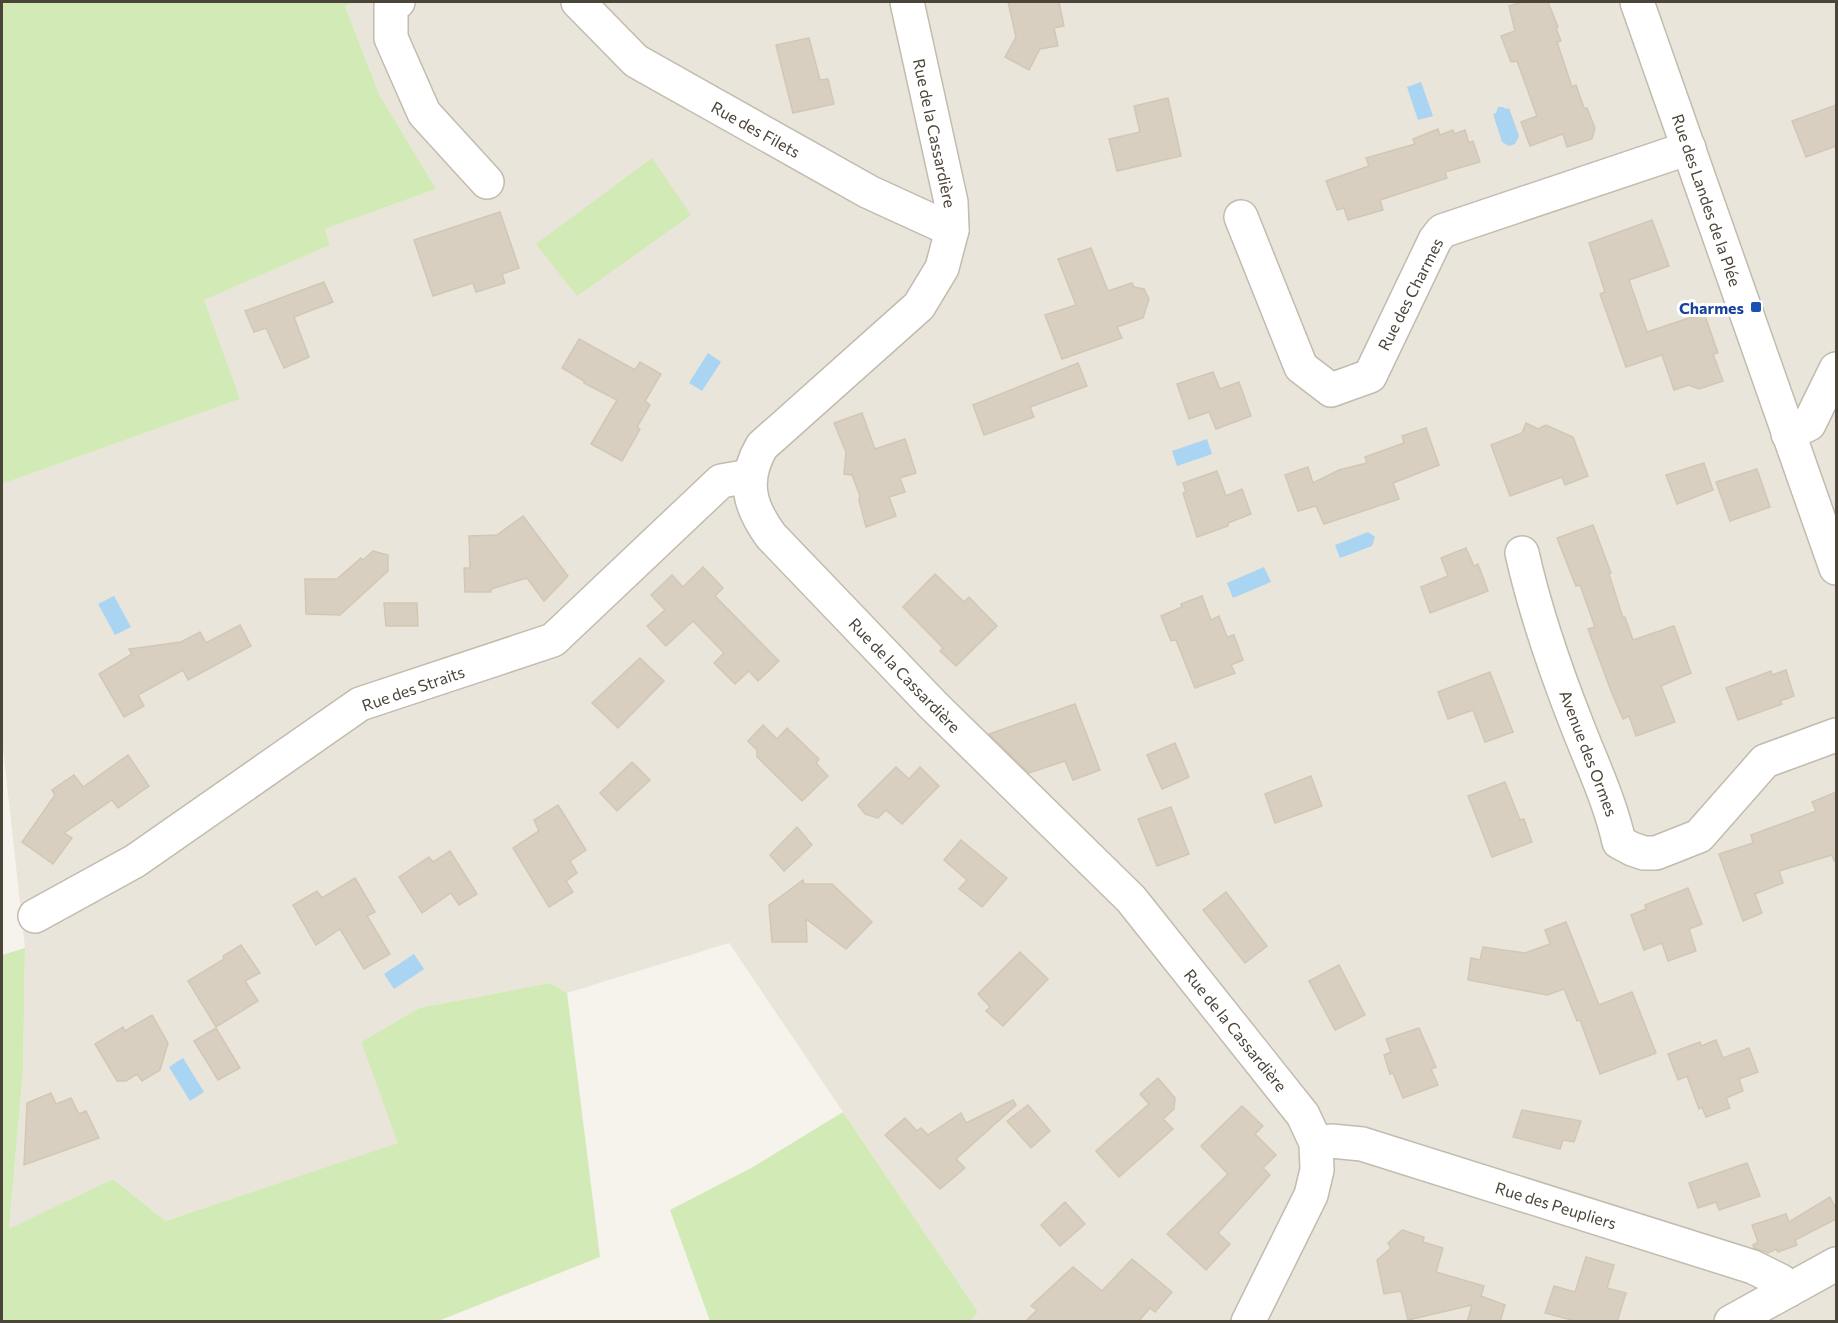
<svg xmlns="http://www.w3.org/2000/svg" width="1838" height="1323" font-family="Commissioner,sans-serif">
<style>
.residential{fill:#eae5da}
.green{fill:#d2eab5}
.water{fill:#a9d4f2}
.building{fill:#d8cfc1;stroke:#d3c7b4;stroke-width:1.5}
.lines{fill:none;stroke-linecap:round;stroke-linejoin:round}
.minor-casing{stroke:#c2bbae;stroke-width:36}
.minor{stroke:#fff;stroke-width:33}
.transit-dot{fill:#1a4fb4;stroke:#fff;stroke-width:2}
.labels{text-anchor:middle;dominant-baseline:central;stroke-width:6;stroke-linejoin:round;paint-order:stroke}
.street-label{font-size:16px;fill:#4b4439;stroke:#fff}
.transit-label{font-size:16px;font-weight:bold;fill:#164399;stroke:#fff;text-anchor:end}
</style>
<rect width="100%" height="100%" fill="#f6f3ec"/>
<!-- residential -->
<polygon class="residential" points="356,2 1836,2 1836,1321 969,1321 978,1312 729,943 567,993 550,983 419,1008 361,1042 399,1143 164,1221 113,1179 9,1230 23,1071 25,948 2,739 2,484 240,399 203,300 330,245 325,229 436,189 379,94 345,6"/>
<!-- green -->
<g class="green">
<polygon points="2,2 356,2 345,6 379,94 436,189 325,229 330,245 204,300 240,399 2,484"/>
<polygon points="652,158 691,215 577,296 536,244"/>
<polygon points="25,948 23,1071 9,1229 113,1179 165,1221 398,1143 361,1042 419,1008 550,983 567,993 600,1257 438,1321 2,1321 2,955"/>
<polygon points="843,1112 978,1312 969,1322 710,1321 670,1210 753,1167"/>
</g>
<!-- water -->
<g class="water">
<polygon points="1421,82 1433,116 1418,120 1407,87"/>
<polygon points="1498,107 1503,107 1506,109 1509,108 1519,136 1515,144 1509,146 1502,142 1493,114 1496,113"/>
<polygon points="708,353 721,362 702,391 689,383"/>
<polygon points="1207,439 1212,454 1177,466 1172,451"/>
<polygon points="1368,532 1375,537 1372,546 1340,558 1335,545"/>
<polygon points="1264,567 1271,582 1233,598 1227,583"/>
<polygon points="114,596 131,627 115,635 98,604"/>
<polygon points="414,954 424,969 394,989 384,974"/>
<polygon points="183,1058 204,1092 190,1101 169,1067"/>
</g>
<!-- building -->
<g class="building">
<polygon points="1008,2 1059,2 1064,26 1054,28 1058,46 1040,49 1029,70 1005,57 1016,37"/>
<polygon points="1522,2 1548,2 1558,27 1556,28 1561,41 1557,42 1572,87 1576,85 1584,108 1587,108 1595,128 1592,139 1567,147 1563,134 1530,146 1521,122 1537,116 1517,61 1511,62 1501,36 1515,31 1509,6"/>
<polygon points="809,38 820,80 828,79 834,104 793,113 776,45"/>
<polygon points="1168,98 1181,156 1117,171 1109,139 1140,132 1134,106"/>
<polygon points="1836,105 1836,146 1806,157 1792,121"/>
<polygon points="1438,129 1440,135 1453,130 1454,134 1465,130 1469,143 1473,141 1480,162 1445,172 1447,178 1380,200 1383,210 1348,220 1344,208 1337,210 1326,181 1369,166 1366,158 1415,144 1413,139"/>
<polygon points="500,212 519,268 502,274 505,283 476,292 473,283 433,296 414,240"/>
<polygon points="1652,220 1669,266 1629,280 1647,332 1704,313 1718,353 1713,354 1723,381 1699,389 1689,385 1674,390 1662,355 1626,367 1600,294 1605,292 1589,243"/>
<polygon points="1091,248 1108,291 1132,283 1134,287 1144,289 1149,299 1143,318 1117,327 1122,338 1062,359 1045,315 1076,305 1058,259"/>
<polygon points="324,282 333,302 294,317 309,357 284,368 266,328 254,332 245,311"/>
<polygon points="579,339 635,370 640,362 661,374 645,401 650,405 637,427 640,429 622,461 591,444 617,400 584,383 584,381 562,368"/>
<polygon points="1078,363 1087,386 1030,407 1034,417 984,435 973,405"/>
<polygon points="1213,372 1220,389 1239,382 1251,416 1216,429 1209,412 1189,419 1177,384"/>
<polygon points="862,413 875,449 905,439 916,473 900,478 905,492 889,497 896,516 866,527 859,500 860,496 852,475 844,474 846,452 834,423"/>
<polygon points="1526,423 1538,429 1546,425 1573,437 1588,476 1565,485 1562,477 1510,496 1491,445 1522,433"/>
<polygon points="1426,428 1439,465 1393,483 1399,499 1324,524 1316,506 1298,511 1285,475 1308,467 1313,483 1339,470 1367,463 1365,457 1404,443 1402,436"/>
<polygon points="1704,463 1713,490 1677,504 1666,475"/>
<polygon points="1757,469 1770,507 1730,521 1716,482"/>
<polygon points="1217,471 1226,496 1242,489 1251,514 1228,523 1228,526 1197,537 1183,493 1186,492 1183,483"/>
<polygon points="523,516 568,576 544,601 527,578 491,589 491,592 465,592 464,568 470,568 469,536 497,535"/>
<polygon points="1593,525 1611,573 1609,574 1623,618 1625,617 1633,640 1674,626 1691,673 1661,686 1675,722 1636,736 1629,716 1623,719 1611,691 1588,629 1595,627 1580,585 1576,586 1557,538"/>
<polygon points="1466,548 1474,566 1478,564 1488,591 1430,613 1421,587 1448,576 1441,558"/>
<polygon points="373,551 388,555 388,571 340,615 306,614 305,579 337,579 361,558 363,560"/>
<polygon points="703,567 723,588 715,596 779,661 758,681 749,671 735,684 714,663 724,653 693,621 666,646 647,626 665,610 651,595 672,575 683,587"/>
<polygon points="935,574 964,602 969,597 997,626 956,666 940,651 943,648 903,607"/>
<polygon points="1202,596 1211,620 1219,616 1227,637 1234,635 1243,660 1231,665 1235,673 1195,688 1176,640 1171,641 1161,616 1182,607 1181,604"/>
<polygon points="384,603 417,603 418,626 386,626"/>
<polygon points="240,625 251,646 188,680 183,670 138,695 144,706 124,717 99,674 132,654 129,649 181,642 200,632 206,643"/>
<polygon points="640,658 664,681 618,728 592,703"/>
<polygon points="1786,670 1794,696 1780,701 1782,704 1738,720 1726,688 1771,671 1772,675"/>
<polygon points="1490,672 1513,732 1485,742 1473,710 1448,719 1438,692"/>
<polygon points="1075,704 1100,770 1073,780 1065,761 1029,773 989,734"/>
<polygon points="763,725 777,739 787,728 819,759 816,763 828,776 802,801 757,757 757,750 748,741"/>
<polygon points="1175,743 1189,777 1162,789 1147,755"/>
<polygon points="128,755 149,786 118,808 112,800 64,833 72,838 53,864 22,842 55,795 52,790 74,775 83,787"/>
<polygon points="632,762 650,780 617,811 600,793"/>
<polygon points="896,767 909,779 920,767 939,786 902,824 886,810 878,818 865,814 858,805"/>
<polygon points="1311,776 1322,806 1275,823 1265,794"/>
<polygon points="1505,782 1520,820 1524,819 1532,842 1492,857 1468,796"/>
<polygon points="1836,792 1836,861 1834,861 1832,855 1779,871 1783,883 1755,894 1762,913 1743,921 1719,854 1753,843 1751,835 1816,811 1812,802"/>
<polygon points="558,805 586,850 570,861 577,873 566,881 573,892 549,907 513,848 539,831 534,820"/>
<polygon points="1171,807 1189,854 1157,866 1138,819"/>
<polygon points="797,827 812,845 784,871 770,855"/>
<polygon points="961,840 1007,878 982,907 959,889 967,880 944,860"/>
<polygon points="450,851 477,894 459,905 451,893 422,913 399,877 429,857 433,862"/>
<polygon points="355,878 375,912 367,916 390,954 364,969 340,929 316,945 293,905 317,891 322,898"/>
<polygon points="803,880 804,884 832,884 872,922 846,949 806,919 807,942 772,942 769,905"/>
<polygon points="1688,888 1702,924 1689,929 1696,951 1668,961 1662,943 1644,950 1631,915 1646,909 1645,905"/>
<polygon points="1226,892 1267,946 1245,963 1203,910"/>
<polygon points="1566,922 1599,1005 1632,992 1656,1053 1600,1074 1580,1020 1577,1021 1564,989 1547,995 1468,980 1471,958 1480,960 1483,947 1525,953 1550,944 1545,930"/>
<polygon points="241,945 260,973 245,981 258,1001 216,1027 188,981 224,959 223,956"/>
<polygon points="1020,952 1048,979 1003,1026 986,1011 990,1007 978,994"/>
<polygon points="1339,965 1365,1015 1335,1030 1309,981"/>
<polygon points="152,1015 168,1043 160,1070 142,1081 137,1074 126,1081 117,1081 95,1044 123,1027 125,1031"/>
<polygon points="216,1028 240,1068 218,1080 194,1041"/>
<polygon points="1419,1028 1436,1067 1431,1069 1438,1085 1403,1098 1393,1073 1390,1074 1384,1055 1391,1052 1386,1039"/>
<polygon points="1716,1040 1723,1058 1749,1048 1758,1072 1739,1079 1743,1091 1726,1098 1730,1108 1706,1117 1702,1107 1699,1109 1687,1076 1678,1080 1668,1054 1700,1042 1701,1046"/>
<polygon points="1158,1078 1175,1098 1174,1109 1163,1119 1173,1129 1119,1177 1096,1151 1149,1104 1140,1094"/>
<polygon points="51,1093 56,1104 71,1098 79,1114 86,1111 99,1138 24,1165 27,1103"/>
<polygon points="1013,1100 1016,1105 956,1159 965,1168 940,1189 885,1135 905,1118 917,1131 921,1128 928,1135 961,1113 966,1123"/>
<polygon points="1028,1105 1050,1131 1031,1148 1007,1121"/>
<polygon points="1242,1106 1263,1126 1255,1134 1276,1155 1263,1168 1270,1175 1218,1233 1230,1244 1206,1270 1167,1234 1228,1174 1201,1146"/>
<polygon points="1522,1110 1581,1121 1574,1142 1563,1140 1560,1149 1513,1137"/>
<polygon points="1747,1163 1760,1196 1719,1210 1716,1202 1698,1208 1689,1183"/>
<polygon points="1830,1197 1836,1209 1836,1219 1795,1240 1797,1245 1778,1252 1776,1249 1768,1253 1754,1248 1753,1245 1758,1242 1752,1225 1786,1214 1789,1222"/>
<polygon points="1065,1202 1085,1224 1060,1246 1041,1225"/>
<polygon points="1402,1230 1424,1237 1423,1242 1443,1248 1436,1272 1484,1286 1481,1296 1505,1305 1500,1322 1467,1322 1472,1305 1408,1320 1401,1291 1384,1294 1377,1260 1391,1248 1388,1243"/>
<polygon points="1586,1257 1614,1265 1607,1288 1626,1293 1617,1322 1579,1322 1545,1313 1554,1286 1575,1292"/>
<polygon points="1132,1259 1172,1292 1155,1312 1150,1308 1138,1322 1025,1322 1037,1310 1031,1306 1073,1267 1102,1291"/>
</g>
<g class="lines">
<defs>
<g id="minor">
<polyline points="398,2 391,6 391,38 424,113 487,182"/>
<polyline points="578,2 636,61 869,192 952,230"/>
<path d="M907,2L951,202L952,230L942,268L919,306L762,446C742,480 749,506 771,536L933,705L1131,899L1303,1115L1316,1143L1317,1170L1311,1195L1248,1322"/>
<polyline points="1637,2 1836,568"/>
<polyline points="1241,217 1301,367 1331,390 1370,376 1435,240 1442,231 1689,148"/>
<polyline points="1788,434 1809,424 1836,369"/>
<path d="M1522,553C1535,611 1555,669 1577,725C1592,764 1610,801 1619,842L1632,849L1644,853H1656L1699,836L1765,761L1836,735"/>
<polyline points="35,916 135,861 360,704 553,640 721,481 750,476"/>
<polyline points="1316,1143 1331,1141 1362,1144 1753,1267 1781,1281 1789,1290"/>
<polyline points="1731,1322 1836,1264"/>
</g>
</defs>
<!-- minor casing -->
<use href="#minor" class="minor-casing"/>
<!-- minor -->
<use href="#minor" class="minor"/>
</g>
<!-- markers -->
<rect class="transit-dot" x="1750" y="301" width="12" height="12" rx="3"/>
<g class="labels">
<!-- street labels -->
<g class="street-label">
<text transform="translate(756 129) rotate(29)">Rue des Filets</text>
<text transform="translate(935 133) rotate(78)">Rue de la Cassardière</text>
<text transform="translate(1707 200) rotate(71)">Rue des Landes de la Plée</text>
<text transform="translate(1410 294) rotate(-63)">Rue des Charmes</text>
<text transform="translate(905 675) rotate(46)">Rue de la Cassardière</text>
<text transform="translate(413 688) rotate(-19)">Rue des Straits</text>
<text transform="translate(1589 753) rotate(69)">Avenue des Ormes</text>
<text transform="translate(1236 1030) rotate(51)">Rue de la Cassardière</text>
<text transform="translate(1556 1205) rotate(17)">Rue des Peupliers</text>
</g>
<!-- transit labels -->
<g class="transit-label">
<text x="1744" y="307">Charmes</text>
</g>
</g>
<!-- border -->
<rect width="1838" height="1323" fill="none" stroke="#4b4439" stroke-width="6"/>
</svg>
